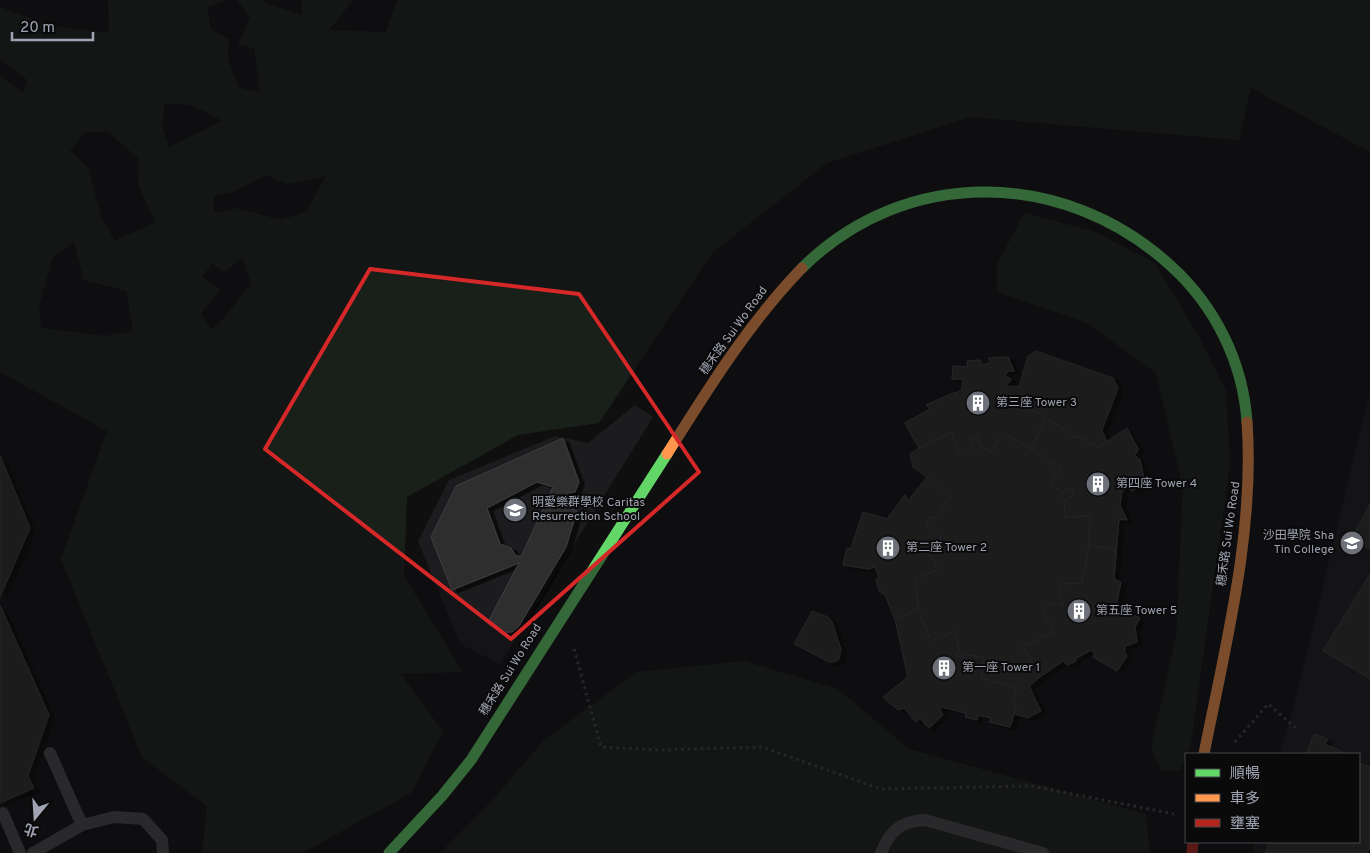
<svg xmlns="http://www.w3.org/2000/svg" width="1370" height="853" font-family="Overpass,'Noto Sans TC',sans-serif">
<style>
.built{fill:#1c1c1e}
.green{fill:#19201a;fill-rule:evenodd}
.building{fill:#2d2d2f;stroke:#3e3f44;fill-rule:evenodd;filter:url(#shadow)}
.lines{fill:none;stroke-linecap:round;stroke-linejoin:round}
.path{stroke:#45454a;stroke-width:3;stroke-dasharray:2.5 4;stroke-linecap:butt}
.lane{stroke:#4a4a4f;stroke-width:12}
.fast{stroke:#63d668;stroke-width:11}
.slow{stroke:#ff974d;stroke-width:11}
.jam{stroke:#b3261e;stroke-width:11}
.marked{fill:none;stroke:#d62828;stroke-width:4;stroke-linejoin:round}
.labels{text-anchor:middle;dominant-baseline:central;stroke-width:4;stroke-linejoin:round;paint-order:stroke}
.street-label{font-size:12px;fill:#a0a3b1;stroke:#0a0a0b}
.poi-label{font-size:12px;fill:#a0a3b1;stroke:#0a0a0b;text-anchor:start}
</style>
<defs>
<filter id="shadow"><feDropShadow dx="5.5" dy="3" stdDeviation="0" flood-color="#0009"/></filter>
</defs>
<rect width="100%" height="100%" fill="#0f0f10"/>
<!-- built -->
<g class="built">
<polygon points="1369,395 1370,853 1253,853 1255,842 1359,842 1359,754 1280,754 1298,690"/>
<polygon points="635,405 653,417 500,664 460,644 418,541 449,480 555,436 588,443"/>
</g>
<!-- green -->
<g class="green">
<path d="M108,0H227L207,7L211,29L229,40L228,58L238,87L260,93L254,48L238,45L250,17L237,0H264L263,2L302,15V0H353L329,30L386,32L397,0H1370V152L1251,88L1239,140L970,117L827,163L712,253L599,423L518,435L407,497L404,576L463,672L401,674L443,732L411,793L302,853H202L207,806L142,757L61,559L107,431L0,372V76L23,93L27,80L0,59V7L51,26L109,33ZM165,104L192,105L222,121L169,147L162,125ZM85,132H108L139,159L138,184L155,222L115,241L101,217L88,167L70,151ZM266,175L287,184L326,176L306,212L281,220L237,208L214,213V196L233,192ZM74,242L84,280L126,291L133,331L105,336L41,328L39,305L53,257ZM243,258L251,284L218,325L211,329L201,313L220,290L202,277L212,263L224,272Z"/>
<polygon points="1024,213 1093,231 1155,263 1198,335 1226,391 1230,464 1191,743 1180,771 1162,771 1151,748 1176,637 1183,488 1156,373 1087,323 997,292 997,265"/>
<polygon points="744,661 838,689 909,749 1146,814 1150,853 440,853 493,800 544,740 637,672"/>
</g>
<!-- building -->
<g class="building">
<polygon points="1036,351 1113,378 1118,388 1102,430 1107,442 1127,428 1138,449 1135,455 1140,460 1145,484 1131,491 1129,486 1122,491 1120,506 1127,520 1119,519 1114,579 1121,582 1115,611 1122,615 1124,611 1140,618 1135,627 1137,642 1126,646 1124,651 1127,656 1117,671 1093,657 1095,653 1091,650 1075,659 1076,661 1068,665 1063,661 1040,677 1029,686 1041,711 1028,718 1014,714 1010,727 989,722 991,718 978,715 977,720 965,717 966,713 942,707 940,710 943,715 929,728 920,718 916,722 904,708 898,710 883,697 908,677 895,619 885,595 879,591 876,580 879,577 875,567 869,569 843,565 847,548 851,549 863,512 887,519 905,495 908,501 927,477 913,467 910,454 919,448 905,423 930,409 926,405 951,394 962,391 963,379 952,379 953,366 968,367 967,361 980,360 982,365 990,363 989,358 1008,357 1014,371 1008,371 1005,376 1011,379 1005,387 1019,386 1028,356"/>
<polygon points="1008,357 1014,371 1008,371 1005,376 1011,379 999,397 1026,401 1026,407 1046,418 1031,449 1003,433 992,452 979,446 978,437 972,438 973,447 959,453 951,432 919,448 905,423 930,409 926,405 951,394 962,391 963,379 952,379 953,366 968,367 967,361 980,360 982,365 990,363 989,358"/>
<polygon points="1046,418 1062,428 1072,438 1078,436 1098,447 1127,428 1138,449 1135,455 1140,460 1145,484 1131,491 1129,486 1122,491 1120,506 1127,520 1119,519 1116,550 1089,545 1090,516 1065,517 1064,501 1074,495 1071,489 1063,493 1050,484 1061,468 1031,449"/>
<path d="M563,438L579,482L575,492L568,493L564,506L577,511L566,547L519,626L512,632H503L487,624L519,563L452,590L431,537L456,486ZM537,482L553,487L521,557L515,555L511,548L500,544L487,508Z"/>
<polygon points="0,455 30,528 0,597"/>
<polygon points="927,477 951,497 940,511 939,516 930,518 926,525 941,538 934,550 925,548 924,554 932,556 937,570 915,578 918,609 895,619 885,595 879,591 876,580 879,577 875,567 870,565 869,569 843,565 847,548 851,549 863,512 887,519 905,495 908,501"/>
<polygon points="1370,504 1370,549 1352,538"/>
<polygon points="1089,545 1116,550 1114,579 1121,582 1115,611 1122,615 1124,611 1140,618 1135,627 1137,642 1126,646 1124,651 1127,656 1117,671 1093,657 1095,653 1091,650 1075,659 1076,661 1068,665 1063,661 1040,677 1023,647 1053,632 1043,609 1056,603 1063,605 1064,601 1058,598 1062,584 1082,583"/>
<polygon points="1370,574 1370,679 1323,651"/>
<polygon points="0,605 49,715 28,776 34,788 0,803"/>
<polygon points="918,609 931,641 955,631 959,650 956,655 961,658 964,654 984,658 981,678 1017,688 1013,699 1016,705 1010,727 989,722 991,718 978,715 977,720 965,717 966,713 942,707 940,710 943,715 929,728 920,718 916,722 904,708 898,710 883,697 908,677 895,619"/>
<polygon points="812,611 828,617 832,622 841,649 839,659 835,662 829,662 794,644"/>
<polygon points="1314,734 1328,739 1325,744 1347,754 1306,754"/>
<polygon points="1359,763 1370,767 1370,847 1367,853 1265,853 1270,842 1359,842"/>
</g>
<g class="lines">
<!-- path -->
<g class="path">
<polyline points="574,649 601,747 659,750 762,747 881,789 1031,786 1174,814"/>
<polyline points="1235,742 1268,704 1297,729"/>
</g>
<!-- lane -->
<g class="lane">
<polyline points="50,753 82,825"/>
<polyline points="3,813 20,853"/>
<polyline points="33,853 82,825 114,817 143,819 162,840 163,853"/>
<path d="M881,853C890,831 900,821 925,820L1043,853"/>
</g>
<!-- fast -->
<g class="fast">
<path d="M802,268C906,165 1065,169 1171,266C1215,306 1243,362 1247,422"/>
<polyline points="389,853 442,796 471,760 667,454"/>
</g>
<!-- slow -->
<g class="slow">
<path d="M667,454C708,389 748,324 802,268"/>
<path d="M1204,754C1225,647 1255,532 1247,422"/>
</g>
<!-- jam -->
<polyline class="jam" points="1192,853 1193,842"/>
</g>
<!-- marked area -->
<path d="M0 0H1370V853H0ZM370,269L579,294L699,472L511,639L265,449Z" fill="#0f0f10" fill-opacity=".55" fill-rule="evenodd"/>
<path class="marked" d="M370,269L579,294L699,472L511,639L265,449Z"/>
<!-- icons -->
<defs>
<symbol id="building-disc" viewBox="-11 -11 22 22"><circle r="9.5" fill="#6d6f79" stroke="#0a0a0b"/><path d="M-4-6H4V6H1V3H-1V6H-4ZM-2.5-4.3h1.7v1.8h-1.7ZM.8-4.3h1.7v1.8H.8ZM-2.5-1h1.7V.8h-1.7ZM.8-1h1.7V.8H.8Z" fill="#fff"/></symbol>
<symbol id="school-disc" viewBox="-11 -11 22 22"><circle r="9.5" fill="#6d6f79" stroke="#0a0a0b"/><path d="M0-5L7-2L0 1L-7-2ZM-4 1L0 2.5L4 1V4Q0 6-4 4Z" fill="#fff"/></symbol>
</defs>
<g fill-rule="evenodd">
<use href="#building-disc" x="964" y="389" width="28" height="28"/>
<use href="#building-disc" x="1084" y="470" width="28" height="28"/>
<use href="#school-disc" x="501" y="496" width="28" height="28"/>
<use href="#school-disc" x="1338" y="529" width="28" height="28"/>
<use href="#building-disc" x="874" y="534" width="28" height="28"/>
<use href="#building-disc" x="1065" y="597" width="28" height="28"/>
<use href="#building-disc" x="930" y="654" width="28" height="28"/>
</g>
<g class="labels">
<!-- street labels -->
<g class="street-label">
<text transform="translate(734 331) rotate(-54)">穗禾路 Sui Wo Road</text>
<text transform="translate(1229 534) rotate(-82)">穗禾路 Sui Wo Road</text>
<text transform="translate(511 670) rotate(-58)">穗禾路 Sui Wo Road</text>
</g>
<!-- poi labels -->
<g class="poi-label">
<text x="996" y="403">第三座 Tower 3</text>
<text x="1116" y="484">第四座 Tower 4</text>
<text x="532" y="503">明愛樂群學校 Caritas<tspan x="532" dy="14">Resurrection School</tspan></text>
<text x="1334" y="536" text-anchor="end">沙田學院 Sha<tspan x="1334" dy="14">Tin College</tspan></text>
<text x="906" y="548">第二座 Tower 2</text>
<text x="1096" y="611">第五座 Tower 5</text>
<text x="962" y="668">第一座 Tower 1</text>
</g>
</g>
<!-- legend -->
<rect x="1185" y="753" width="175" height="90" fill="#0a0a0b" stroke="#46474d"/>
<rect x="1195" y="769" width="25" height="8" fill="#63d668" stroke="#46474d"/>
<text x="1230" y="778" font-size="15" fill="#a0a3b1">順暢</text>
<rect x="1195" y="794" width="25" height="8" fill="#ff974d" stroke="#46474d"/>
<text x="1230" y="803" font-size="15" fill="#a0a3b1">車多</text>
<rect x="1195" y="819" width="25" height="8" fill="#b3261e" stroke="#46474d"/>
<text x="1230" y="828" font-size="15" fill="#a0a3b1">壅塞</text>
<!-- north arrow -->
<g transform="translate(35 818) rotate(198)" stroke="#0a0a0b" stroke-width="4" paint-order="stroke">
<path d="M0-4L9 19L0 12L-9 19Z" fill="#a0a3b1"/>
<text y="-8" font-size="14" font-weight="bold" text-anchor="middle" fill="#a0a3b1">北</text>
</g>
<!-- scale -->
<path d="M12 32v8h81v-8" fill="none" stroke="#a0a3b1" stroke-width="2.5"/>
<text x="20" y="32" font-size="15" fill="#a0a3b1" stroke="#0a0a0b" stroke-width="4" paint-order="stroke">20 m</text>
</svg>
